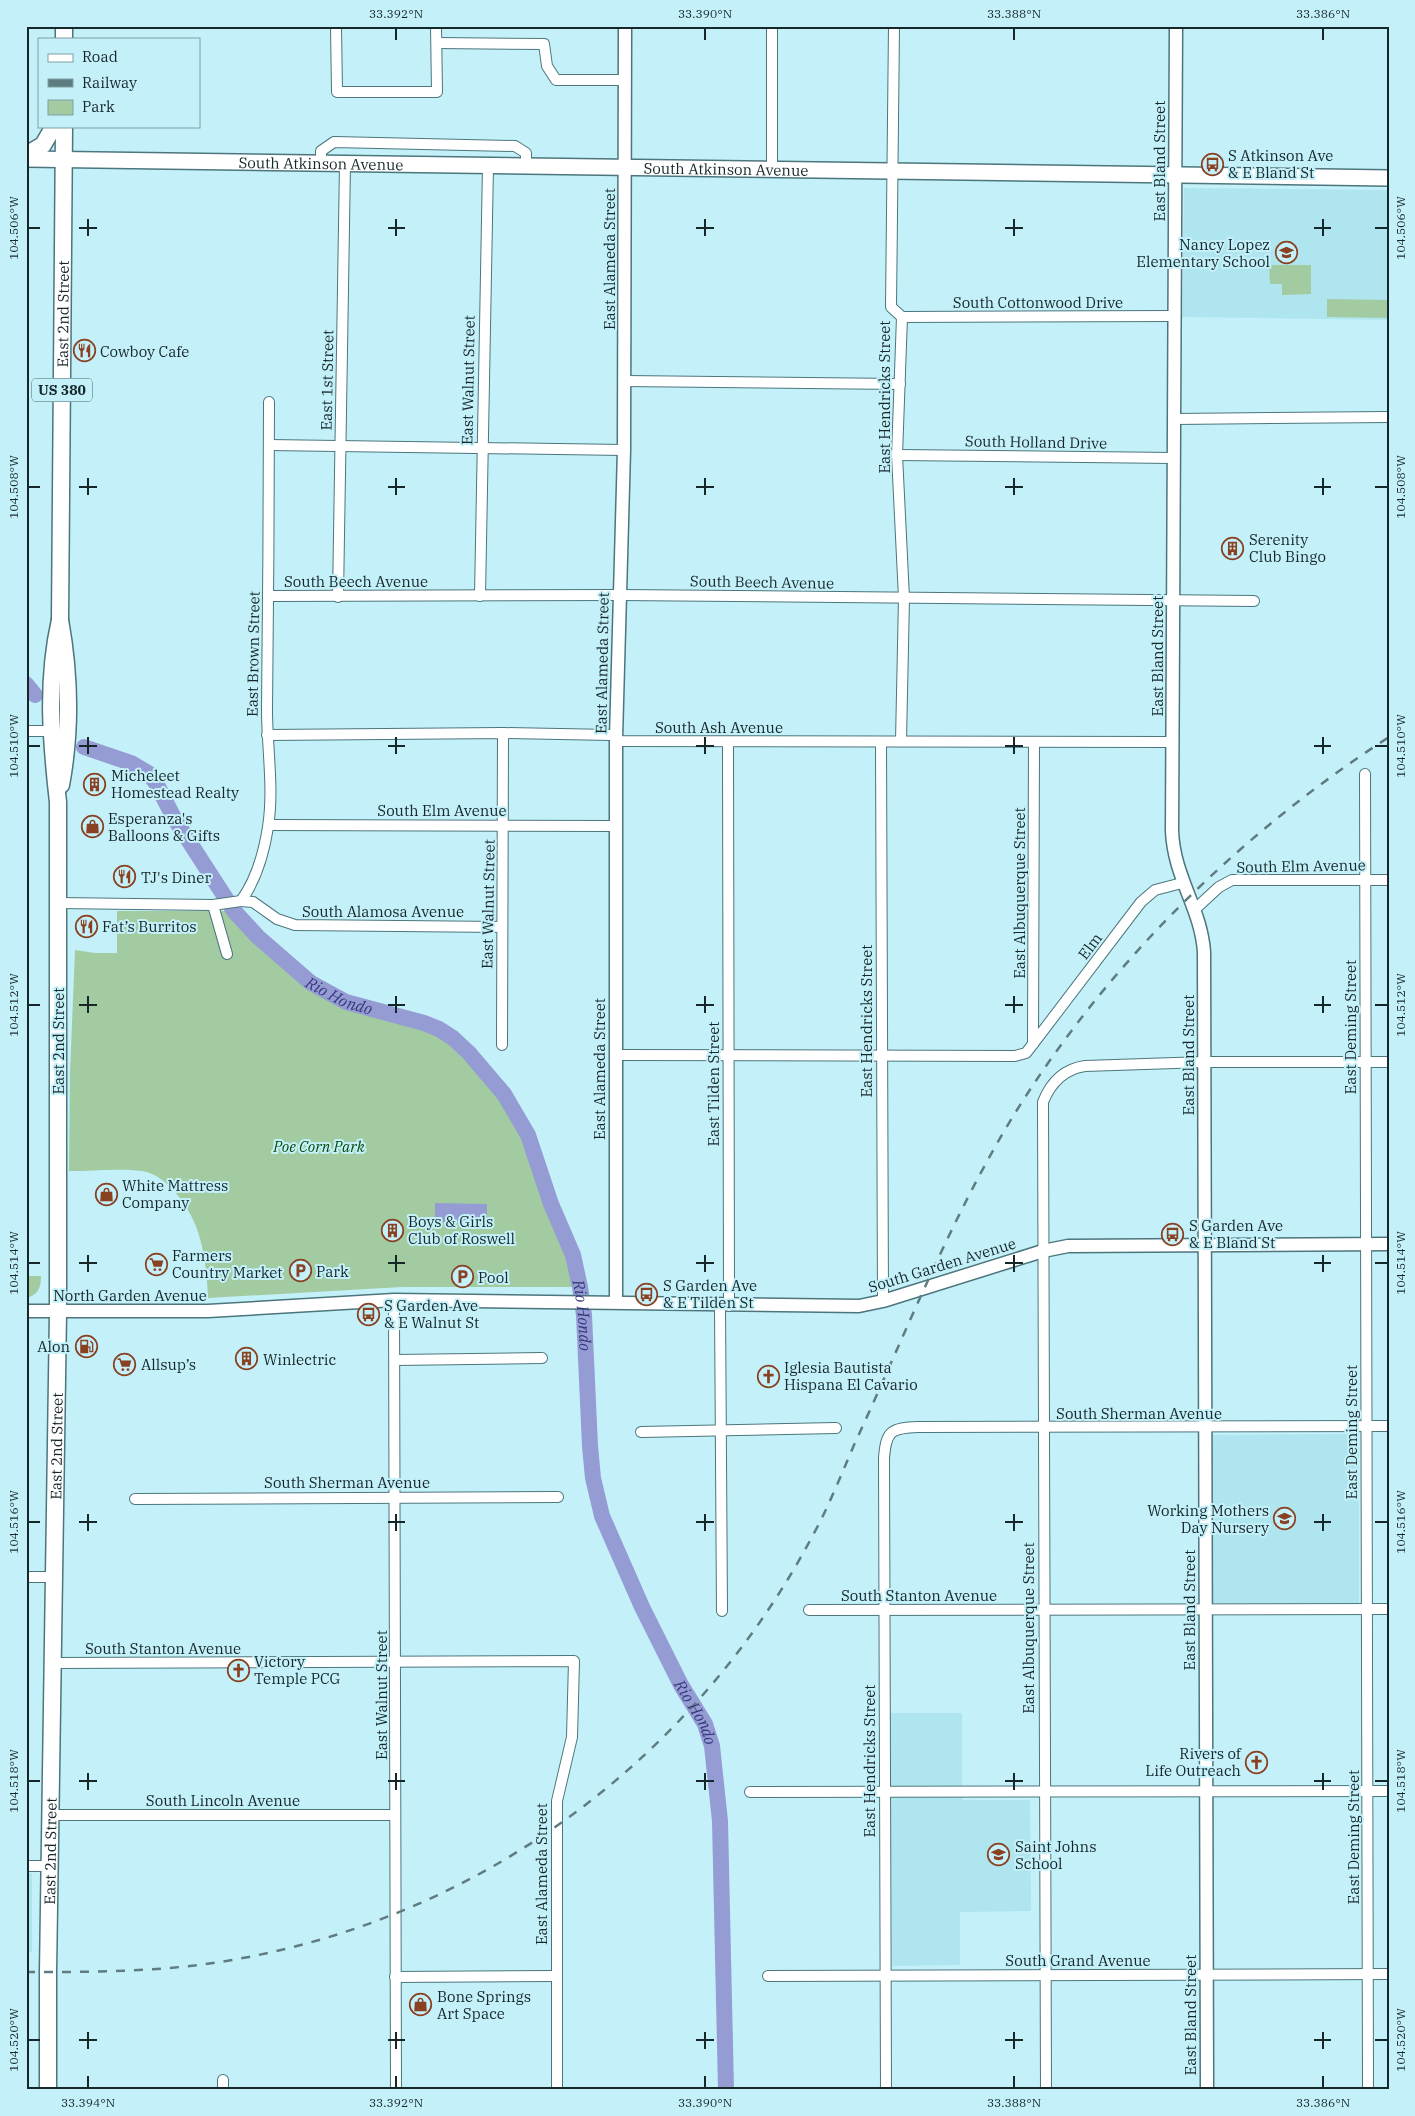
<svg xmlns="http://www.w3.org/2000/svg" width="1415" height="2116" font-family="'IBM Plex Serif',serif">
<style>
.built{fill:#afe5ef}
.green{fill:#a3cba1}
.water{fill:#959cd4}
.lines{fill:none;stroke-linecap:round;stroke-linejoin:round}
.river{stroke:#959cd4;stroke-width:16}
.minor-casing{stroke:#4c757d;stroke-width:12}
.tertiary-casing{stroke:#4c757d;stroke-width:15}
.secondary-casing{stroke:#4c757d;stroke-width:18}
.primary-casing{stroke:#4c757d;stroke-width:19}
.minor{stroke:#fff;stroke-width:10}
.tertiary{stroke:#fff;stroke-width:12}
.secondary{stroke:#fff;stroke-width:15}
.primary{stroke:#fff;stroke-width:16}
.rail{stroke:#5f7c81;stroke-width:2.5;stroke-dasharray:9 9;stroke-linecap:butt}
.ticks{fill:none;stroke:#16272a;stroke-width:2}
.labels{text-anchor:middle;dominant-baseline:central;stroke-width:4;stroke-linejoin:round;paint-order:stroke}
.shield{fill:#c4f1f9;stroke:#4a6468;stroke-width:1}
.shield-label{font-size:14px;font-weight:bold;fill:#16272a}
.poi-label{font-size:15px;fill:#16272a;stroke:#c4f1f9;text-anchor:start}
.street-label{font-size:15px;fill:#16272a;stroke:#c4f1f9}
.park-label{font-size:15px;font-style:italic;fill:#064a0b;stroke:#c4f1f9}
.water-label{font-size:16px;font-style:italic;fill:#35387b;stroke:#c4f1f9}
.neatline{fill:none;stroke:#16272a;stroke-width:2}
.ticks-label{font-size:12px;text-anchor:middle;fill:#16272a}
</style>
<rect width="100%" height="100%" fill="#c4f1f9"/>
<!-- built -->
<g class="built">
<polygon points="1184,188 1389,190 1389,320 1182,317"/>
<polygon points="1359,1434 1359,1603 1212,1603 1211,1435"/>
<polygon points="890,1713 962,1713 962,1800 1030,1800 1031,1911 960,1912 960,1965 892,1966"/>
<rect x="26" y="1873" width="6" height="79"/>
</g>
<!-- green -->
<g class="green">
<polygon points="1269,265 1311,265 1311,294 1282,295 1282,284 1270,284"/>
<polygon points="1327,299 1389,300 1389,318 1327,317"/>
<path d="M117,911H234C248,928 264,942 281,956C309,981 325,997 363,1007C388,1015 417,1016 440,1029C474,1049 515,1100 529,1136C537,1159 543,1182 552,1205C562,1232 574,1258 580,1287H402L208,1298C206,1258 202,1222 174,1191C166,1182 155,1173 142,1171C119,1168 93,1171 69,1171L70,1073L75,950L95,953H117Z"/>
<path d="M26,1276H41C41,1288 38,1295 26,1298Z"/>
</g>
<!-- water -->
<polygon class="water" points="435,1203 487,1204 487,1222 435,1222"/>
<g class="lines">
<!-- river -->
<g class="river">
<polyline points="26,684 35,695"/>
<path id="s1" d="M84,747L131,763L148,773L156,783L174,818L234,911L258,937L311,983L346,1002L424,1023L439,1029L453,1038L469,1053L504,1094L528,1135L551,1204L573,1255L580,1287L584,1315L590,1446L593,1478L602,1516L642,1607L681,1685L705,1724L712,1746L720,1821L726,2090"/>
</g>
<defs>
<g id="minor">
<polyline points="336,26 337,92 437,92 436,26"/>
<polyline points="894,26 891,307 902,317 897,455 904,598 901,741"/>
<polyline points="437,43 544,44 547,66 556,80 625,80"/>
<polyline points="321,163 321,151 334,142 515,146 526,153 526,166"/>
<polyline points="772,169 772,26"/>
<polyline points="902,317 1175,316"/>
<polyline points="624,381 900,384"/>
<polyline points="1174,419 1389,417"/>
<polyline points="269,445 624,450"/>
<polyline points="897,455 1174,458"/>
<polyline points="269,596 620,595 1254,601"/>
<polyline points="480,596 488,166"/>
<polyline points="338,597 345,164"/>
<polyline points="26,731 55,731"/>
<polyline points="267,735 503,733 611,735 621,741 1172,742"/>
<polyline points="728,742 729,1306"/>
<polyline points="881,742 883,1301"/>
<polyline points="1365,774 1368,2090"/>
<polyline points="269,825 616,826"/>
<path d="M241,901C256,880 264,853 268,827C274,789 267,748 267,710C268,607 269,505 269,402"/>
<polyline points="58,903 213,905 241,901 253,902 277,919 295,925 502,927"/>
<polyline points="213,905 227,954"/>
<polyline points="1194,910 1219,887 1232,880 1389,880"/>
<polyline points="1033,1044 1034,742"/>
<polyline points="502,1045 503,733"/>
<polyline points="615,1055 1015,1056 1026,1053 1033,1044 1141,902 1155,890 1182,883"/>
<polyline points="394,1300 396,2090"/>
<polyline points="720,1305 722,1611"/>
<polyline points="395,1360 542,1358"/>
<polyline points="641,1432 836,1428"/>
<polyline points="135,1499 558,1497"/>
<polyline points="26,1577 54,1577"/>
<polyline points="809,1610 1389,1609"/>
<polyline points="52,1663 574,1661 572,1737 557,1801 557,2090"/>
<polyline points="750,1792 1389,1791"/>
<polyline points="51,1815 395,1815"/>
<polyline points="26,1866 50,1866"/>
<polyline points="768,1976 1389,1974"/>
<polyline points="395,1977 557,1976"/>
<polyline points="223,2080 223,2090"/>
<path d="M886,2090L884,1458C886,1430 892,1428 918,1427L1389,1426"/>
<path d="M1046,2090L1043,1102C1051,1082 1064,1069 1085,1066L1205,1062H1389"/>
</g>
<g id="tertiary">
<path d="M1176,26L1172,831C1174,878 1201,908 1204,952L1207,2090"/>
<polyline points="616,1302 616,738 624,450 625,26"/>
<polyline points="26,1311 208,1311 394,1300 859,1306 883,1301 1043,1251 1068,1246 1389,1244"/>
</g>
<g id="secondary">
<path id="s2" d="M26,159L1389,178"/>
</g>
<g id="primary">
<polyline points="64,26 64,39"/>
<polyline points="26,155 43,145 54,126"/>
<path id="s3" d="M61,785C71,731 70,675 60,620L64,126"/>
<path id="s4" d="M48,2090V1972L58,1312V802C51,741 46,681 60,620"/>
</g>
</defs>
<!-- minor casing -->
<use href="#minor" class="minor-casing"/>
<!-- tertiary casing -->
<use href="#tertiary" class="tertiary-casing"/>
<!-- secondary casing -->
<use href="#secondary" class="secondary-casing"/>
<!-- primary casing -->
<use href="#primary" class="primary-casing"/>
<!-- minor -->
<use href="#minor" class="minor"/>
<!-- tertiary -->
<use href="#tertiary" class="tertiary"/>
<!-- secondary -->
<use href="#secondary" class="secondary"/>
<!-- primary -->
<use href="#primary" class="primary"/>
<!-- rail -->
<path class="rail" d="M26,1972C95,1972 164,1972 232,1960C482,1917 695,1758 813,1535C829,1506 841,1475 854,1445C905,1335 949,1222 1012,1118C1106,965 1238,835 1389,737"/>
</g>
<!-- ticks -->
<path class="ticks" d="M396,28V40M705,28V40M1014,28V40M1323,28V40M88,219V236M396,219V236M705,219V236M1014,219V236M1323,219V236M28,228H40M79,228H97M388,228H405M696,228H714M1005,228H1023M1314,228H1331M1375,228H1388M88,478V495M396,478V495M705,478V495M1014,478V495M1323,478V495M28,487H40M79,487H97M388,487H405M696,487H714M1005,487H1023M1314,487H1331M1375,487H1388M88,737V754M396,737V754M705,737V754M1014,737V754M1323,737V754M28,746H40M79,746H97M388,746H405M696,746H714M1005,746H1023M1314,746H1331M1375,746H1388M88,996V1013M396,996V1013M705,996V1013M1014,996V1013M1323,996V1013M28,1005H40M79,1005H97M388,1005H405M696,1005H714M1005,1005H1023M1314,1005H1331M1375,1005H1388M88,1255V1272M396,1255V1272M705,1255V1272M1014,1255V1272M1323,1255V1272M28,1263H40M79,1263H97M388,1263H405M696,1263H714M1005,1263H1023M1314,1263H1331M1375,1263H1388M88,1514V1531M396,1514V1531M705,1514V1531M1014,1514V1531M1323,1514V1531M28,1522H40M79,1522H97M388,1522H405M696,1522H714M1005,1522H1023M1314,1522H1331M1375,1522H1388M88,1773V1790M396,1773V1790M705,1773V1790M1014,1773V1790M1323,1773V1790M28,1781H40M79,1781H97M388,1781H405M696,1781H714M1005,1781H1023M1314,1781H1331M1375,1781H1388M88,2032V2049M396,2032V2049M705,2032V2049M1014,2032V2049M1323,2032V2049M28,2040H40M79,2040H97M388,2040H405M696,2040H714M1005,2040H1023M1314,2040H1331M1375,2040H1388M88,2076V2088M396,2076V2088M705,2076V2088M1014,2076V2088M1323,2076V2088"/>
<!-- icons -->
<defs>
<symbol id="bus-ring" viewBox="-11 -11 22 22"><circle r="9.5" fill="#c4f1f9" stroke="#894122" stroke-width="1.5"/><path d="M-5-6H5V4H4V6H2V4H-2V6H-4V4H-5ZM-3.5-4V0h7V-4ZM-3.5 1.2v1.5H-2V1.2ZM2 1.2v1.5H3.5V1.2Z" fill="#894122"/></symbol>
<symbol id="school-ring" viewBox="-11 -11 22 22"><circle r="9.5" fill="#c4f1f9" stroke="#894122" stroke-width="1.5"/><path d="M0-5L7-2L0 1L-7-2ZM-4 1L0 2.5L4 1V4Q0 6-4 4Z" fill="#894122"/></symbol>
<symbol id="restaurant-ring" viewBox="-11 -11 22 22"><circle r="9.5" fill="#c4f1f9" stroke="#894122" stroke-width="1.5"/><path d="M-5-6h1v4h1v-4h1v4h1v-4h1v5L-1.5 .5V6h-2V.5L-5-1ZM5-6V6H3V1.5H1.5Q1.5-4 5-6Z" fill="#894122"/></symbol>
<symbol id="building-ring" viewBox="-11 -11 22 22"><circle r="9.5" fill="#c4f1f9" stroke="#894122" stroke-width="1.5"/><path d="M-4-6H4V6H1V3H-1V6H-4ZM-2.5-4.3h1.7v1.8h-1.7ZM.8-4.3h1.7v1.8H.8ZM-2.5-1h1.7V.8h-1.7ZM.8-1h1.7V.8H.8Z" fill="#894122"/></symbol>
<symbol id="shop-ring" viewBox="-11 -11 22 22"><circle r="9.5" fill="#c4f1f9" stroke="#894122" stroke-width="1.5"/><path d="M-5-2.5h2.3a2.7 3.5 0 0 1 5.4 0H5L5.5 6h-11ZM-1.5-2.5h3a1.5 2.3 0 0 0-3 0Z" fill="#894122"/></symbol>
<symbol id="supermarket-ring" viewBox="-11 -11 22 22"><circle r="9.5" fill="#c4f1f9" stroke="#894122" stroke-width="1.5"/><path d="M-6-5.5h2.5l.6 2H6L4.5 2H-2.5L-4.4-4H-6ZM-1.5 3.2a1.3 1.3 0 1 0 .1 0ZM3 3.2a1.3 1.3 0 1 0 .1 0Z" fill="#894122"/></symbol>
<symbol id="parking-ring" viewBox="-11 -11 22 22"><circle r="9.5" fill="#c4f1f9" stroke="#894122" stroke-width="1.5"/><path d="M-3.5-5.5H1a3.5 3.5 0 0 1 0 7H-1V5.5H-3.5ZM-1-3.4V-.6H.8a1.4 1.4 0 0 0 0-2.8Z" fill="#894122"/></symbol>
<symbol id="fuel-ring" viewBox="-11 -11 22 22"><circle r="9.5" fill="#c4f1f9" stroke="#894122" stroke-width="1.5"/><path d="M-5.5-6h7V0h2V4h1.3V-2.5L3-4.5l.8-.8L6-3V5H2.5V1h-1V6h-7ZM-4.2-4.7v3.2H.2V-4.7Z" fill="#894122"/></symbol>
<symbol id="church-ring" viewBox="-11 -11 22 22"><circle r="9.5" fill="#c4f1f9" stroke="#894122" stroke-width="1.5"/><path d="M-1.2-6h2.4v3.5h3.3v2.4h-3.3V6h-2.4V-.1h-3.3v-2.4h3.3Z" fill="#894122"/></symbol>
</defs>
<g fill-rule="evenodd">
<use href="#bus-ring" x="1200" y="152" width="25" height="25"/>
<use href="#school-ring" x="1274" y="240" width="25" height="25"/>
<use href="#restaurant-ring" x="72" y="338" width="25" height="25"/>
<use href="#building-ring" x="1220" y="536" width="25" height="25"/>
<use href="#building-ring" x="82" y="772" width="25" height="25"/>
<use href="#shop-ring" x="80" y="814" width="25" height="25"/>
<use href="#restaurant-ring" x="112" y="864" width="25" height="25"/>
<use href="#restaurant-ring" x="74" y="914" width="25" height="25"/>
<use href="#shop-ring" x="94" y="1182" width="25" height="25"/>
<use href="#building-ring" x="380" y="1218" width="25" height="25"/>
<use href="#bus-ring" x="1160" y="1222" width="25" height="25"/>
<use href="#supermarket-ring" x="144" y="1252" width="25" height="25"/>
<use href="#parking-ring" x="288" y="1258" width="25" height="25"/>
<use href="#parking-ring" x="450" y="1264" width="25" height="25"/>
<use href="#bus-ring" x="634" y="1282" width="25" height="25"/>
<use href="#bus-ring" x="356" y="1302" width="25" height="25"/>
<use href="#fuel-ring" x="74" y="1334" width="25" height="25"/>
<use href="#building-ring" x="234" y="1346" width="25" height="25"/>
<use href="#supermarket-ring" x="112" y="1352" width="25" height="25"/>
<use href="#church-ring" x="756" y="1364" width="25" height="25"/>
<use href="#school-ring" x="1272" y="1506" width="25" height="25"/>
<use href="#church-ring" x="226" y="1658" width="25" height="25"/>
<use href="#church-ring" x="1244" y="1750" width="25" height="25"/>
<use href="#school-ring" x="986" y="1842" width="25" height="25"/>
<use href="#shop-ring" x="408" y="1992" width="25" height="25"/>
</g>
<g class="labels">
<!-- shield labels -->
<rect class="shield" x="32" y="378.5" width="60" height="23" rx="4"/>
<g class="shield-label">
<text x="62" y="390">US 380</text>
</g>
<!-- poi labels -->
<g class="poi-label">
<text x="1228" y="155">S Atkinson Ave<tspan x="1228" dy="17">&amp; E Bland St</tspan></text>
<text x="1270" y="244" text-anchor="end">Nancy Lopez<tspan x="1270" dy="17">Elementary School</tspan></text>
<text x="100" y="351">Cowboy Cafe</text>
<text x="1249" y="539">Serenity<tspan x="1249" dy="17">Club Bingo</tspan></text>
<text x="111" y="775">Micheleet<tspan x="111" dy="17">Homestead Realty</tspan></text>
<text x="108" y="818">Esperanza's<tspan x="108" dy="17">Balloons &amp; Gifts</tspan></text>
<text x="141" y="877">TJ's Diner</text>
<text x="102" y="926">Fat’s Burritos</text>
<text x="122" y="1185">White Mattress<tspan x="122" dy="17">Company</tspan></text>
<text x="408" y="1221">Boys &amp; Girls<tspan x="408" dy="17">Club of Roswell</tspan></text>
<text x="1189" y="1225">S Garden Ave<tspan x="1189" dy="17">&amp; E Bland St</tspan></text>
<text x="172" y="1255">Farmers<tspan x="172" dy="17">Country Market</tspan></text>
<text x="316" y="1271">Park</text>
<text x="478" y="1277">Pool</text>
<text x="663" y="1285">S Garden Ave<tspan x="663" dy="17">&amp; E Tilden St</tspan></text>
<text x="384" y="1305">S Garden Ave<tspan x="384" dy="17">&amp; E Walnut St</tspan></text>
<text x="70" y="1346" text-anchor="end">Alon</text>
<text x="263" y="1359">Winlectric</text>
<text x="141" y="1364">Allsup’s</text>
<text x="784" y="1367">Iglesia Bautista<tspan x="784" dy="17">Hispana El Cavario</tspan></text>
<text x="1269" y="1510" text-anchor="end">Working Mothers<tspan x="1269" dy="17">Day Nursery</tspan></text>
<text x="254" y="1661">Victory<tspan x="254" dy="17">Temple PCG</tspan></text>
<text x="1241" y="1753" text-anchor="end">Rivers of<tspan x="1241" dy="17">Life Outreach</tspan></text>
<text x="1015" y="1846">Saint Johns<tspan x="1015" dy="17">School</tspan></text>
<text x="437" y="1996">Bone Springs<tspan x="437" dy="17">Art Space</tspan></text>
</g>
<!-- street labels -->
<g class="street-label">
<text transform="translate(1159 161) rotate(-90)">East Bland Street</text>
<text stroke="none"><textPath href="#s2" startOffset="295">South Atkinson Avenue</textPath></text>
<text stroke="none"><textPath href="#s2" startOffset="700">South Atkinson Avenue</textPath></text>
<text transform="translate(609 259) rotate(-90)">East Alameda Street</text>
<text x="1038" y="302">South Cottonwood Drive</text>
<text stroke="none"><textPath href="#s3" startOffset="472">East 2nd Street</textPath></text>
<text transform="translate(327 380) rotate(-89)">East 1st Street</text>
<text transform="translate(468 380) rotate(-89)">East Walnut Street</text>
<text transform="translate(884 397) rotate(-90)">East Hendricks Street</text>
<text transform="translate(1036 442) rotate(1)">South Holland Drive</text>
<text x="356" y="581">South Beech Avenue</text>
<text transform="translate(762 582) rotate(1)">South Beech Avenue</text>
<text transform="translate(253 654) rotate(-89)">East Brown Street</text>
<text transform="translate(1157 656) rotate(-90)">East Bland Street</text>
<text transform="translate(602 663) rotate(-89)">East Alameda Street</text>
<text x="719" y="727">South Ash Avenue</text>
<text x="442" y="810">South Elm Avenue</text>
<text transform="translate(1301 866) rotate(-1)">South Elm Avenue</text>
<text transform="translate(1019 893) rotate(-90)">East Albuquerque Street</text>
<text transform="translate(488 904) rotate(-89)">East Walnut Street</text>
<text x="383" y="911">South Alamosa Avenue</text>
<text transform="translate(1090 946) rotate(-53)">Elm</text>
<text transform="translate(866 1021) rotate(-90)">East Hendricks Street</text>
<text transform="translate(1350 1027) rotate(-90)">East Deming Street</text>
<text transform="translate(58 1041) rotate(-90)">East 2nd Street</text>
<text transform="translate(1188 1055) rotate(-90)">East Bland Street</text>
<text transform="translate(599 1069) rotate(-90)">East Alameda Street</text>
<text transform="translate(713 1084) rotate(-90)">East Tilden Street</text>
<text transform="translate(942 1265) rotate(-17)">South Garden Avenue</text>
<text x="130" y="1295">North Garden Avenue</text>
<text x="1139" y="1413">South Sherman Avenue</text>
<text transform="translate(1351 1432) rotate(-90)">East Deming Street</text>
<text stroke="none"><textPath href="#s4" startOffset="644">East 2nd Street</textPath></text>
<text x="347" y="1482">South Sherman Avenue</text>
<text x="919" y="1595">South Stanton Avenue</text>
<text transform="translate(1189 1610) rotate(-90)">East Bland Street</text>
<text transform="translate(1028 1628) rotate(-90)">East Albuquerque Street</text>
<text x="163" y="1648">South Stanton Avenue</text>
<text transform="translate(381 1695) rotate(-90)">East Walnut Street</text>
<text transform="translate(869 1761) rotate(-90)">East Hendricks Street</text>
<text x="223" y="1800">South Lincoln Avenue</text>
<text transform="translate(1353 1837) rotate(-90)">East Deming Street</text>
<text stroke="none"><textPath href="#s4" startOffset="239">East 2nd Street</textPath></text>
<text transform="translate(541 1874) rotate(-90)">East Alameda Street</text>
<text x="1078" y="1960">South Grand Avenue</text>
<text transform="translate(1190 2015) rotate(-90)">East Bland Street</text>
</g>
<!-- park labels -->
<g class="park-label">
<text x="319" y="1146">Poe Corn Park</text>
</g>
<!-- water labels -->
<g class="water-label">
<text stroke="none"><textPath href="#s1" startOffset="369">Rio Hondo</textPath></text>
<text stroke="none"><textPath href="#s1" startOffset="804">Rio Hondo</textPath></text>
<text stroke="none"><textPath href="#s1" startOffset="1224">Rio Hondo</textPath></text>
</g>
</g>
<!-- border -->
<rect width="1415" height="2116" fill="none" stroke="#c4f1f9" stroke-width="55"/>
<!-- legend -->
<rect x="38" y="38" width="162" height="90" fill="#c4f1f9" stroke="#7ea0a6"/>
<rect x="48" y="54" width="25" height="8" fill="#ffffff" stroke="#7ea0a6"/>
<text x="82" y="62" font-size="15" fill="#16272a">Road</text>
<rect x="48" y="79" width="25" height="8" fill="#5f7c81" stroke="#7ea0a6"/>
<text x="82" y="88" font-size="15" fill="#16272a">Railway</text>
<rect x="48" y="100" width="25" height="15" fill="#a3cba1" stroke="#7ea0a6"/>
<text x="82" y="112" font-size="15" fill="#16272a">Park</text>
<rect x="28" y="28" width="1360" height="2060" class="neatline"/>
<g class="ticks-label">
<text x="396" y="18">33.392°N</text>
<text x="705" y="18">33.390°N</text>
<text x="1014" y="18">33.388°N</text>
<text x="1323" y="18">33.386°N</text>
<text transform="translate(1401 228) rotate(-90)" y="4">104.506°W</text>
<text transform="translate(14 228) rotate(-90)" y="4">104.506°W</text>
<text transform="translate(1401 487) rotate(-90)" y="4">104.508°W</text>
<text transform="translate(14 487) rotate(-90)" y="4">104.508°W</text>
<text transform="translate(1401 746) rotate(-90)" y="4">104.510°W</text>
<text transform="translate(14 746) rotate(-90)" y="4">104.510°W</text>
<text transform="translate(1401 1005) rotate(-90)" y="4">104.512°W</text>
<text transform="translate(14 1005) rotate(-90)" y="4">104.512°W</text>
<text transform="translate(1401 1263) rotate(-90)" y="4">104.514°W</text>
<text transform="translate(14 1263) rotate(-90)" y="4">104.514°W</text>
<text transform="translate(1401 1522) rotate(-90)" y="4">104.516°W</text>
<text transform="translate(14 1522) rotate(-90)" y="4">104.516°W</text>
<text transform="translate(1401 1781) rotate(-90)" y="4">104.518°W</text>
<text transform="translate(14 1781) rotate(-90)" y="4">104.518°W</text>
<text transform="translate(1401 2040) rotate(-90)" y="4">104.520°W</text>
<text transform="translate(14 2040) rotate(-90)" y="4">104.520°W</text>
<text x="88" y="2107">33.394°N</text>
<text x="396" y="2107">33.392°N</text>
<text x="705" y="2107">33.390°N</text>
<text x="1014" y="2107">33.388°N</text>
<text x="1323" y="2107">33.386°N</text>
</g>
</svg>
